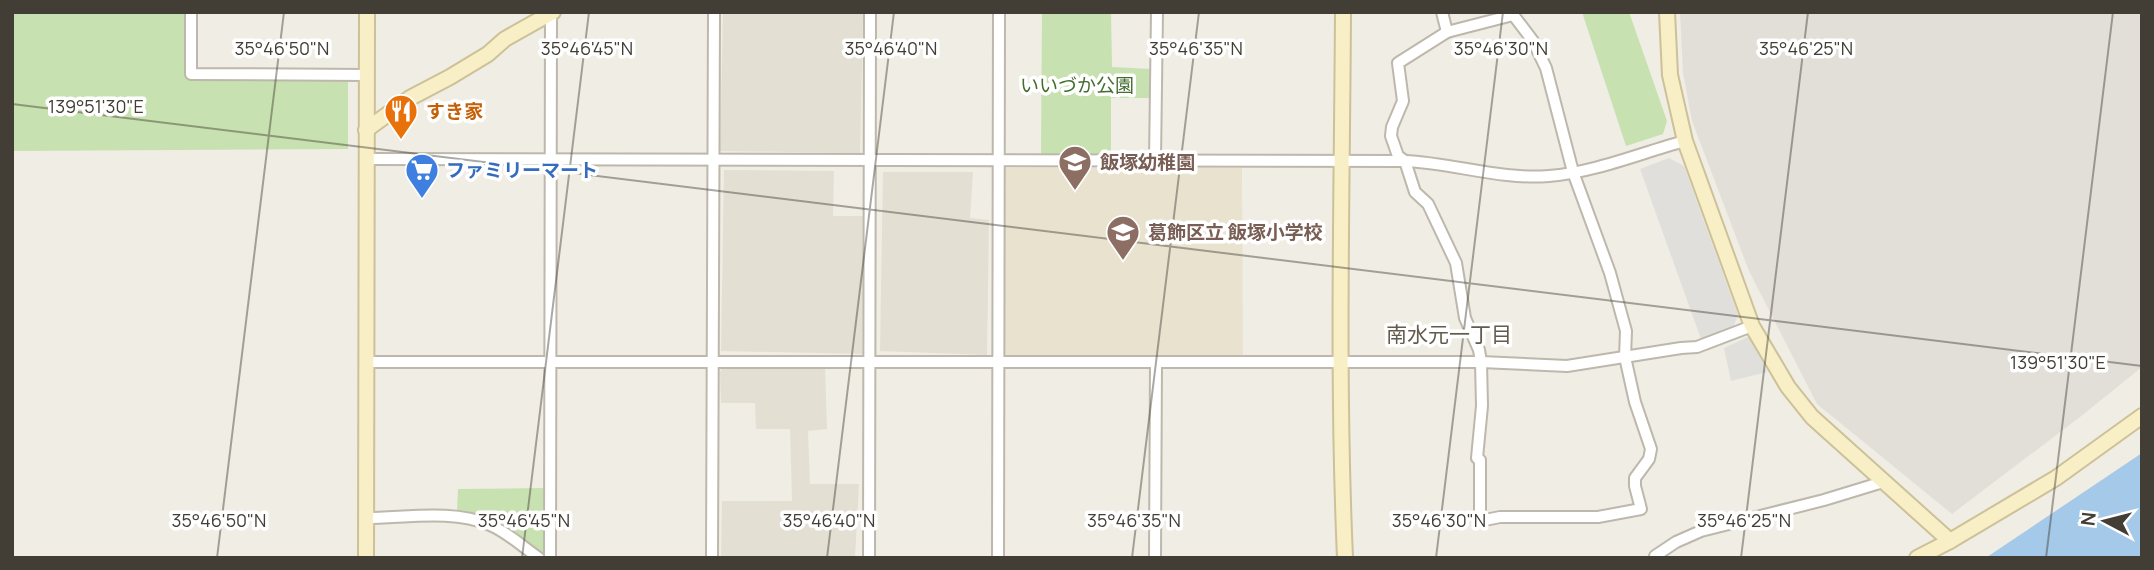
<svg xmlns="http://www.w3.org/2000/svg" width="2154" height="570" font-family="Manrope,'Noto Sans JP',sans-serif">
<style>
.residential{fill:#e4dfd3}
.industrial{fill:#e2dfd9}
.education{fill:#e8e2cf}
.green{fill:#c8e1b0}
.parking{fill:#e1dfdc}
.water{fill:#a5c9e8}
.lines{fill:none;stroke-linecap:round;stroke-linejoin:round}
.street-casing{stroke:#bdb8ab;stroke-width:14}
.secondary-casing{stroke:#ccc198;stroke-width:18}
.street{stroke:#fff;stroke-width:10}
.secondary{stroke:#f9efc6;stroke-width:14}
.ticks{fill:none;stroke:#423d35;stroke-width:2;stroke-opacity:0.45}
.labels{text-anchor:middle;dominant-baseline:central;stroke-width:7;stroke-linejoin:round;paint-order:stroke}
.park-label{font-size:19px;fill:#436d2e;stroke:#fff}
.food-label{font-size:19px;font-weight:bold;fill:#c56008;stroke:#fff;text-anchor:start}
.education-label{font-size:19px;font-weight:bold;fill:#785e54;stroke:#fff;text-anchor:start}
.shop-label{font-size:19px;font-weight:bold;fill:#366cbe;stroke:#fff;text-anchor:start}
.neighbourhood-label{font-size:21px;fill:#635c4d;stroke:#fff}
.ticks-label{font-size:18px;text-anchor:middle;fill:#423d35;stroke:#fff;stroke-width:7;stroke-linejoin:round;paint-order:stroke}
</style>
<rect width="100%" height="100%" fill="#f0ede4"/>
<!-- residential -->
<g class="residential">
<polygon points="723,12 863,14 860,153 720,151"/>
<polygon points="724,170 834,171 833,216 864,216 862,354 721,351"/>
<polygon points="883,172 973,172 970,218 989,220 987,355 880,351"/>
<polygon points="725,364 825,365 827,429 808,431 810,484 859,484 855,557 721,558 722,501 792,501 790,429 756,429 755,403 721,403 720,372"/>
</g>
<!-- industrial -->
<polygon class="industrial" points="1680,12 2142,12 2142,367 2080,417 1952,514 1817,404 1749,271 1692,121 1683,73"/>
<!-- education -->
<polygon class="education" points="1003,168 1242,168 1243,358 1003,355"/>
<!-- green -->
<g class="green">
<polygon points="12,12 185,12 186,79 348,80 348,149 12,151"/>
<polygon points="1042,12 1111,12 1112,67 1151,69 1150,98 1111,98 1111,156 1041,154"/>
<polygon points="1582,12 1629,12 1667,121 1663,134 1626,146"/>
<polygon points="545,488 545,554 489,520 457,512 458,489"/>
</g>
<!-- parking -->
<g class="parking">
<polygon points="1669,158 1684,166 1738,315 1732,330 1701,339 1640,169"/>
<polygon points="1750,336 1767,372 1731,381 1724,348"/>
</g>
<!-- water -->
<polygon class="water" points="2142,453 2142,558 1986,558 1987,557"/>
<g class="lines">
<defs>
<g id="street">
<polyline points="191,12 191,74 367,75"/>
<polyline points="1442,12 1447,32"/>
<polyline points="1511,12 1533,41 1546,68 1573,172 1610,273 1626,331 1625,357 1635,402 1651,449 1649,459 1635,478 1635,486 1641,509 1598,517 1500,517 1480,521 1480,460 1477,458 1482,406 1481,362 1479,350 1465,318 1456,263 1428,204 1415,192 1405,161 1398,156 1391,136 1392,127 1403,101 1398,63 1447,32 1513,15"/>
<path d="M366,159L1405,161C1453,163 1501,180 1549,176C1596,172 1640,153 1685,141"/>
<polyline points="1155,160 1157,12"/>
<polyline points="366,362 1481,362 1567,366 1681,348 1697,347 1752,326"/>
<path d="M366,518C406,518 452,509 490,525C507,532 523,547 539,558"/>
<polyline points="1655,556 1676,542 1701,531 1824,500 1883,482"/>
<polyline points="550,558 551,12"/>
<polyline points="712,558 714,12"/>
<polyline points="869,558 870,12"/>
<polyline points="998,558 999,12"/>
<polyline points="1155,558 1156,362"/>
</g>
<g id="secondary">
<path d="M1343,12C1342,194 1337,376 1345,558"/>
<polyline points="1667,12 1670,75 1685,141 1752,326 1788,387 1812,417 1950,541"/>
<polyline points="366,130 410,98 450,77 488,54 505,39 553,12"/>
<polyline points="366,558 367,12"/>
<polyline points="1917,558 1950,541 2056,478 2142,416"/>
</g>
</defs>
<!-- street casing -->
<use href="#street" class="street-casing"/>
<!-- secondary casing -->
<use href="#secondary" class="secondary-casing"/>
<!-- street -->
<use href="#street" class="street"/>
<!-- secondary -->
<use href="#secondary" class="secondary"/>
</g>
<!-- ticks -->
<path class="ticks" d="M12,104L2142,366M217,558L284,12M522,558L589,12M827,558L894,12M1132,558L1199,12M1436,558L1503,12M1741,558L1808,12M2046,558L2113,12"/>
<!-- icons -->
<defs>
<symbol id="restaurant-pin" viewBox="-11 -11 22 30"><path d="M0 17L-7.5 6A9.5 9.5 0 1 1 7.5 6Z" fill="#e8710a" stroke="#fff"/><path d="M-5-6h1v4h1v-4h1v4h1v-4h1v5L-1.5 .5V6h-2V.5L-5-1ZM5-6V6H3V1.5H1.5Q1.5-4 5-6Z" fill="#fff"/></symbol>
<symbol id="school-pin" viewBox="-11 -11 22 30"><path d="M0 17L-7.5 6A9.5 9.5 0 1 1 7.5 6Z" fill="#8d6e63" stroke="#fff"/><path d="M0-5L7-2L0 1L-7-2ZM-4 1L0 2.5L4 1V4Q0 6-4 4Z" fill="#fff"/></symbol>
<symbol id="supermarket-pin" viewBox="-11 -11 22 30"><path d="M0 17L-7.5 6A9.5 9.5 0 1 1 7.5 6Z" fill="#3f7fe0" stroke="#fff"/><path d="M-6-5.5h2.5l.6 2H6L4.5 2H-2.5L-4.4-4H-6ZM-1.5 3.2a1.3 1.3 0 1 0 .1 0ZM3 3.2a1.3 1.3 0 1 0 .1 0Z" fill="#fff"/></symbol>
</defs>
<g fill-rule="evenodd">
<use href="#restaurant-pin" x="382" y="92" width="38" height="52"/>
<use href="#school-pin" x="1056" y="143" width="38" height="52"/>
<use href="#supermarket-pin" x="403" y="151" width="38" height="52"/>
<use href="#school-pin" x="1104" y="213" width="38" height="52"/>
</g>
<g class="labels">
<!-- park labels -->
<g class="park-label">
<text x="1077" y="85">いいづか公園</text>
</g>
<!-- food labels -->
<g class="food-label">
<text x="426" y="111">すき家</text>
</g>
<!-- education labels -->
<g class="education-label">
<text x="1100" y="162">飯塚幼稚園</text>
<text x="1148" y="232">葛飾区立 飯塚小学校</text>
</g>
<!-- shop labels -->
<g class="shop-label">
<text x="446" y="170">ファミリーマート</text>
</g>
<!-- neighbourhood labels -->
<g class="neighbourhood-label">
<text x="1449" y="334">南水元一丁目</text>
</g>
</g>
<g class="ticks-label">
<text x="282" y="55">35°46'50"N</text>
<text x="587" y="55">35°46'45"N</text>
<text x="891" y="55">35°46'40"N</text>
<text x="1196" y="55">35°46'35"N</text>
<text x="1501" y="55">35°46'30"N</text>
<text x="1806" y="55">35°46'25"N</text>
<text x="96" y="113">139°51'30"E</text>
<text x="2058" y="369">139°51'30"E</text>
<text x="219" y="527">35°46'50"N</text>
<text x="524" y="527">35°46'45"N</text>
<text x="829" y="527">35°46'40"N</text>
<text x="1134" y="527">35°46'35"N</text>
<text x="1439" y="527">35°46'30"N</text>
<text x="1744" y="527">35°46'25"N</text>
</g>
<!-- border -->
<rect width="2154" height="570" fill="none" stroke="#423d35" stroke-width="28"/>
<!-- north arrow -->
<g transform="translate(2105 521) rotate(277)" stroke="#ffffff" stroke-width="5" paint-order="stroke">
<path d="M0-5L12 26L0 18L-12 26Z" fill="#423d35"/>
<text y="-10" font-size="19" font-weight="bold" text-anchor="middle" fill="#423d35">N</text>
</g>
</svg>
